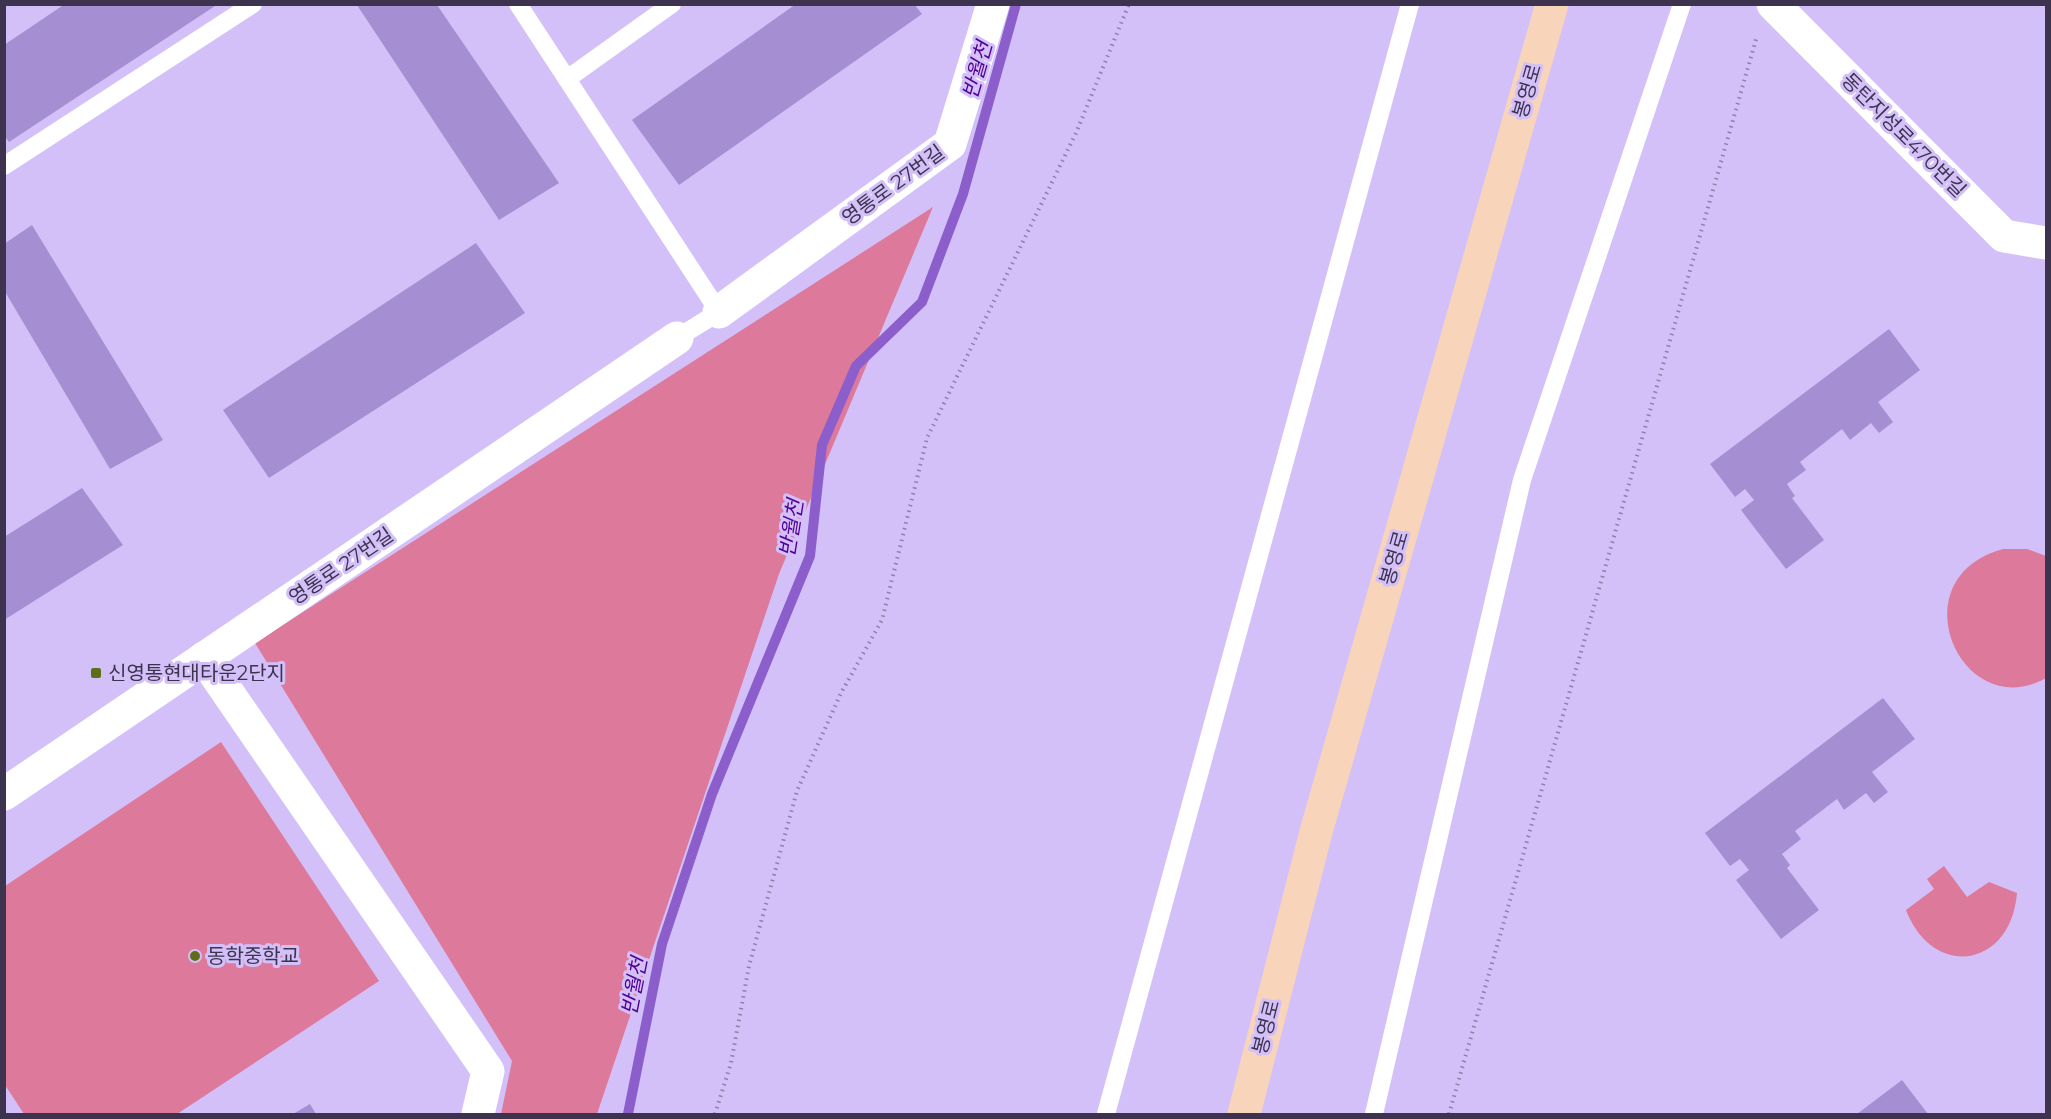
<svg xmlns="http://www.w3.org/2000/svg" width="2051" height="1119" font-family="Montserrat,'Noto Sans KR',sans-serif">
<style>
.green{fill:#dd799a}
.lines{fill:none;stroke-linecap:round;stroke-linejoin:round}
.stream{stroke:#8b5ecc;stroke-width:10}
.building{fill:#a68ed2}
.path{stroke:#8f80ac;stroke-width:4;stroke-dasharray:1.5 4.5;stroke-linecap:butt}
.service{stroke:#fff;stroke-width:18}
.minor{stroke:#fff;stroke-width:33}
.trunk{stroke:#f7d4ba;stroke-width:33}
.poi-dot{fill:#5d6d19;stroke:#d3c0f9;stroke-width:2}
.labels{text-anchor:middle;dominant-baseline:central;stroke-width:6;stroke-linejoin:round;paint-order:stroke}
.street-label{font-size:20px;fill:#3d334f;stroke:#d3c0f9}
.poi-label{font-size:20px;fill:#3d334f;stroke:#d3c0f9;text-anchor:start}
.water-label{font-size:21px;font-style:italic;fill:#530194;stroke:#d3c0f9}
</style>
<rect width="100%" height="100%" fill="#d3c0f9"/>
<!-- green -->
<g class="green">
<polygon points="933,207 779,574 597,1114 501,1114 512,1061 255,643"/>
<path d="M2003,549H2027L2046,556V678C1961,726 1896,578 2003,549Z"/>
<polygon points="221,742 379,981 177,1114 24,1114 5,1085 5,886"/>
<path d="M1944,866L1967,897L1989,882L2017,893C2011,968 1933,980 1906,910L1934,889L1927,879Z"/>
</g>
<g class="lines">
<!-- stream -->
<polyline class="stream" points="628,1114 662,944 712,794 810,556 822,445 856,366 922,302 963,194 1016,4"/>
</g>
<!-- building -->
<g class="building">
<polygon points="65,4 218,4 9,142 4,135 4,45"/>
<polygon points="796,4 914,4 922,14 679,185 632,120"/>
<polygon points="357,5 437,5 559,183 499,220"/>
<polygon points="32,225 163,440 110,469 4,290 4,244"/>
<polygon points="476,243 525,313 269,478 223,410"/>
<polygon points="1889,329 1920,370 1878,402 1893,422 1879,433 1871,423 1850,440 1842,429 1800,462 1806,470 1787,484 1795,496 1792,498 1824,540 1786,569 1741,510 1754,500 1745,489 1735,497 1710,464"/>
<polygon points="82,488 123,545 4,620 4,537"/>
<polygon points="1883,698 1915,739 1872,772 1888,792 1874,803 1866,793 1844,810 1837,799 1795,831 1801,839 1782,854 1790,865 1787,868 1819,910 1781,939 1736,880 1749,870 1740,859 1730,866 1705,833"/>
<polygon points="1902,1080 1928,1114 1857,1114"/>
<polygon points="310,1104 316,1114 293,1114"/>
</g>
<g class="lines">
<!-- path -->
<g class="path">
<polyline points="715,1114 731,1063 749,966 797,791 841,693 882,620 927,438 1076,133 1129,4"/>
<polyline points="1449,1114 1757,36"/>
</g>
<!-- service -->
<g class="service">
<polyline points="518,4 719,312 677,338"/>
<polyline points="567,79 672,4"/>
<polyline points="4,166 253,4"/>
<polyline points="1106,1114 1410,4"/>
<polyline points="1374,1114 1522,480 1682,4"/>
</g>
<!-- minor -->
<g class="minor">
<polyline points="1773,4 2004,236 2046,243"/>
<polyline points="719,312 950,144 993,4"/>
<polyline points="204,658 488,1071 478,1114"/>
<polyline points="4,794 677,338"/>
</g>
<!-- trunk -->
<polyline class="trunk" points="1244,1114 1316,832 1552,4"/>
</g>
<!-- markers -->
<g class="poi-dot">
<rect x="90" y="667" width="12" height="12" rx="3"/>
<circle cx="195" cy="956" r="6"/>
</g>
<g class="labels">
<!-- street labels -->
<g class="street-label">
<text transform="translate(1527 91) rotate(-74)">봉영로</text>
<text transform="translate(1904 135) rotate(45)">동탄지성로470번길</text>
<text transform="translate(893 185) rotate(-36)">영통로 27번길</text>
<text transform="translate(1394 558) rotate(-74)">봉영로</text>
<text transform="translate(341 566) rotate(-34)">영통로 27번길</text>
<text transform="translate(1266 1027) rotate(-76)">봉영로</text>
</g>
<!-- poi labels -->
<g class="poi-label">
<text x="108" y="673">신영통현대타운2단지</text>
<text x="207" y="956">동학중학교</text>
</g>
<!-- water labels -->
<g class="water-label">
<text transform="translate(977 70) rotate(-74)">반월천</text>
<text transform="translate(791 528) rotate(-81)">반월천</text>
<text transform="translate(634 986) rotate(-79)">반월천</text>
</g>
</g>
<!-- border -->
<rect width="2051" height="1119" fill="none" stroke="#3d334f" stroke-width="12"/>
</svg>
